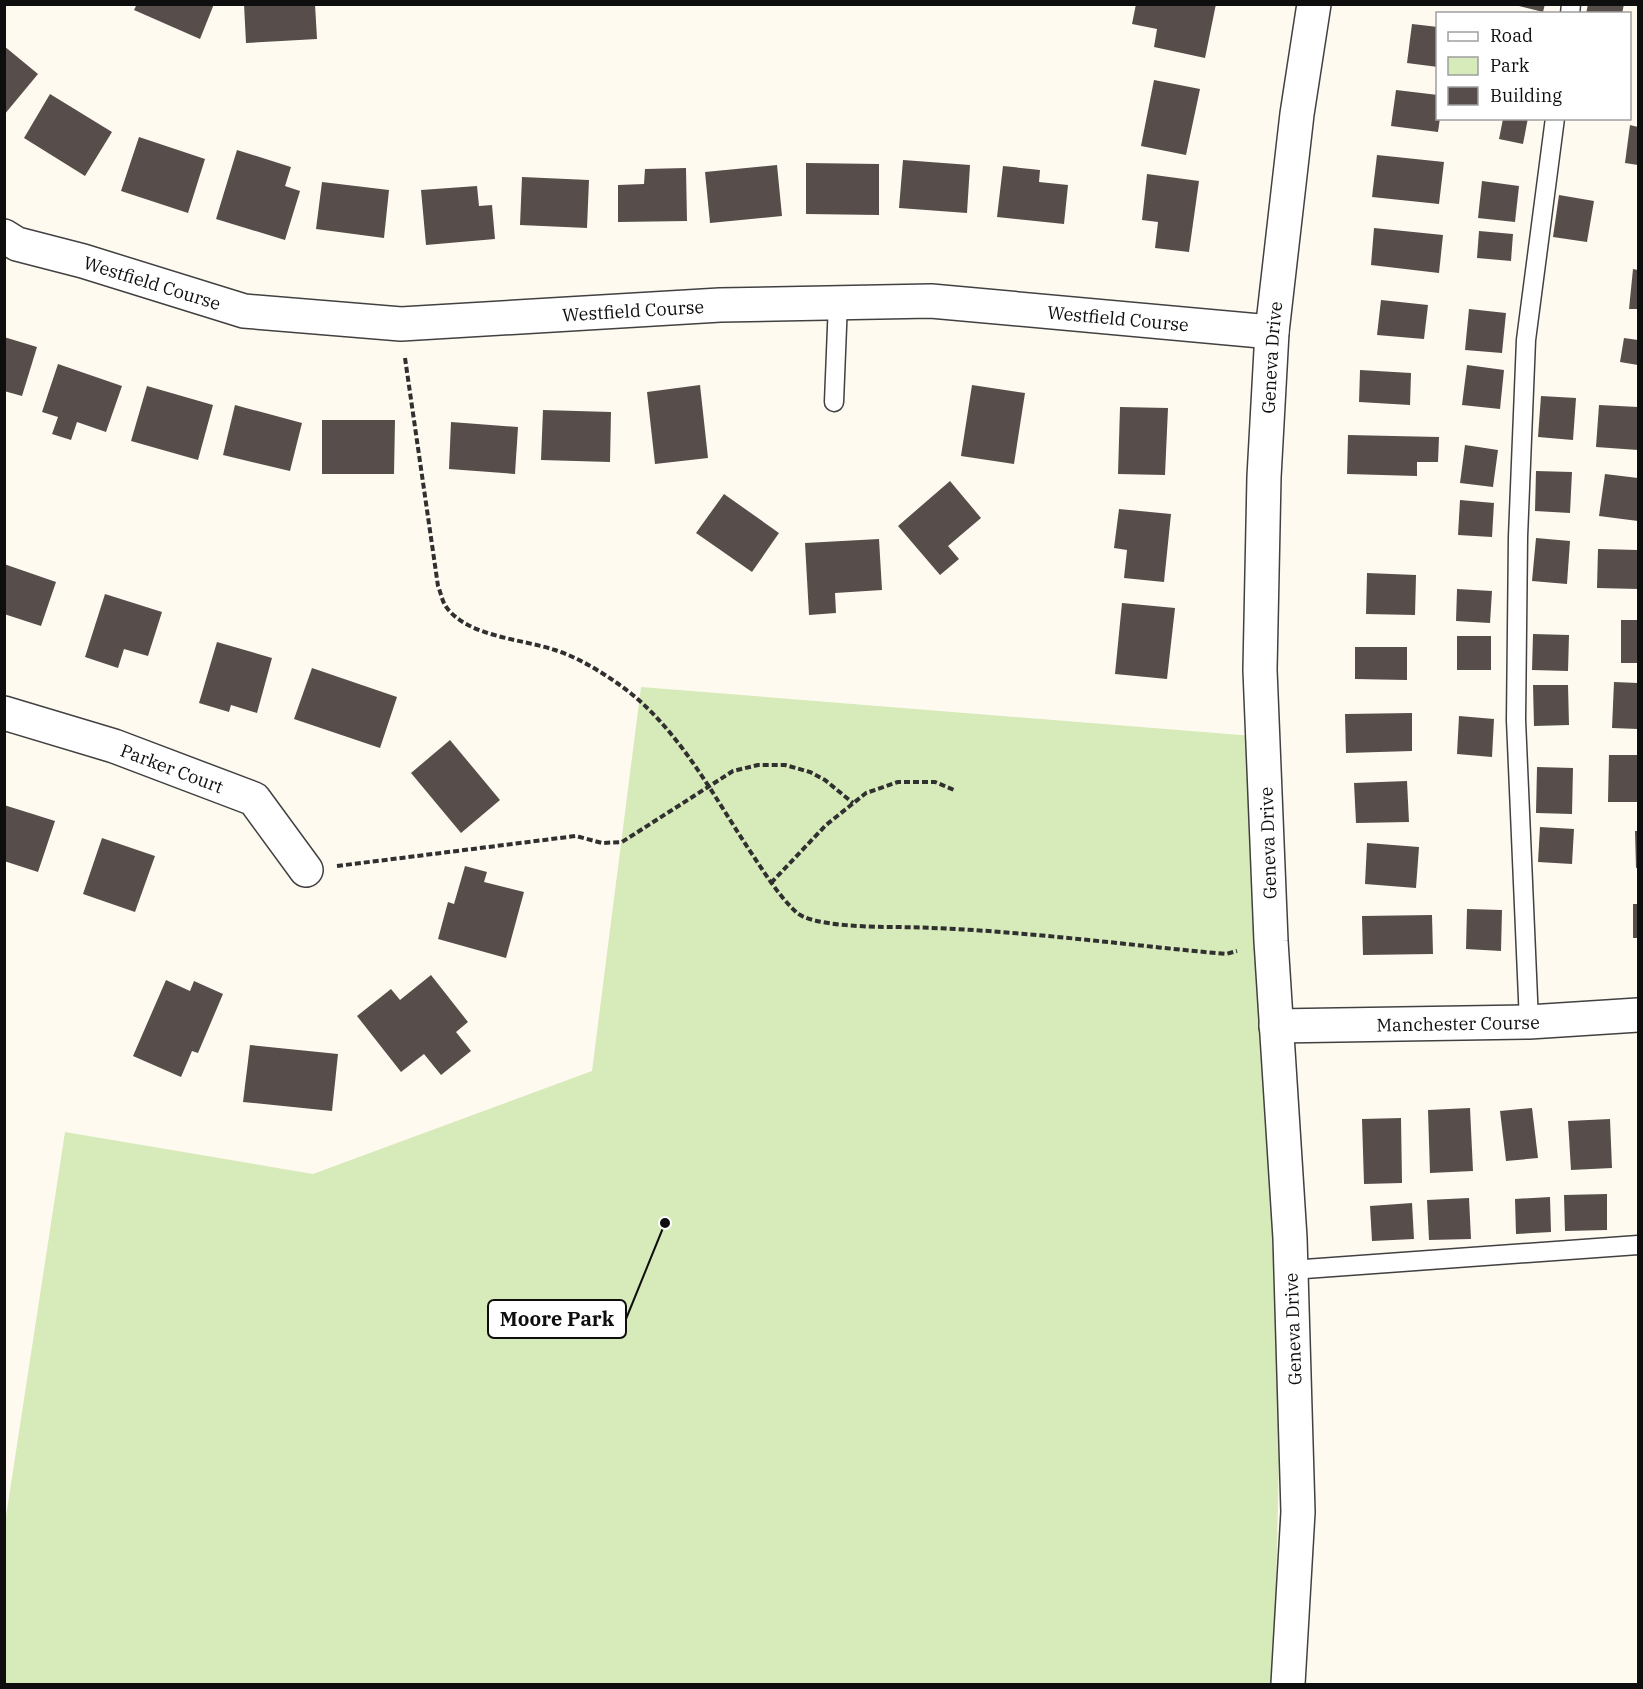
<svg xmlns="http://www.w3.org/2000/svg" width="1643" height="1689" font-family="'IBM Plex Serif',serif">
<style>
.green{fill:#d7eab9}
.building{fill:#574e4b}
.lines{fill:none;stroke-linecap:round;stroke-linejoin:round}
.service-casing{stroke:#414141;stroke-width:21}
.minor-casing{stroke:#414141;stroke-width:36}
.path{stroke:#303030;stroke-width:4;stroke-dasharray:6 3;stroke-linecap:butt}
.service{stroke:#fff;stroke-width:18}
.minor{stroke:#fff;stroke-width:33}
.labels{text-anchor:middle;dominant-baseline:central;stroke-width:6;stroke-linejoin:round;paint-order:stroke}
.street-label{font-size:18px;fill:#0e0e0e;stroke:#fff}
.leader{fill:none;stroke:#0e0e0e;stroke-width:2}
.callout-dot{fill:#0e0e0e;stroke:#fff;stroke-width:2}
.callout{fill:#fff;stroke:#0e0e0e;stroke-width:2}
.callout-label{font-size:20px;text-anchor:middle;font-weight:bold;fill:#0e0e0e}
</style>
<rect width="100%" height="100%" fill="#fffaf0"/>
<!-- green -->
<polygon class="green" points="641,687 1253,736 1283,1271 1274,1684 5,1684 5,1523 65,1132 313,1174 592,1071"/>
<!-- building -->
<g class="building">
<polygon points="137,4 214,4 200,39 134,10"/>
<polygon points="244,4 315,4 317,39 246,43"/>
<polygon points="1136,4 1216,4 1205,58 1154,47 1157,29 1132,24"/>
<polygon points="1511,4 1545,4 1543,12"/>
<polygon points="1588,4 1624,4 1622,14 1586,14"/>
<polygon points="1412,24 1438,27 1438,67 1407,63"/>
<polygon points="4,46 38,74 4,115"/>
<polygon points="1154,80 1200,89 1186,155 1141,146"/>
<polygon points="1396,90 1438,95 1438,118 1440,118 1438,132 1391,126"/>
<polygon points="50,94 112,132 85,176 24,138"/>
<polygon points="1508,118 1528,118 1523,144 1499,139 1503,119"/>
<polygon points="1630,125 1638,127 1638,165 1625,163"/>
<polygon points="139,137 205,159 188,213 121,191"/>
<polygon points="237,150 291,167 285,186 300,191 285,240 216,219"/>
<polygon points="1377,155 1444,162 1439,204 1372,197"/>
<polygon points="903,160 970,165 967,213 899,208"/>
<polygon points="806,163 879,164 879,215 806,214"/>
<polygon points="777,165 782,216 710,223 705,172"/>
<polygon points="1003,166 1040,170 1039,182 1068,185 1064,224 997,217"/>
<polygon points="686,168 687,221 618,222 618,185 644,184 645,169"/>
<polygon points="1147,174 1199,181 1189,252 1155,248 1158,222 1142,220"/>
<polygon points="522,177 589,180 587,228 520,225"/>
<polygon points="1482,181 1519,186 1515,222 1478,218"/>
<polygon points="322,182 389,190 384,238 316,229"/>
<polygon points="477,186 479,206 492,205 495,239 426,245 421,190"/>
<polygon points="1559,195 1594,201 1587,242 1553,237"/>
<polygon points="1374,228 1443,235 1439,273 1371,265"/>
<polygon points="1479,231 1513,234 1511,261 1477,258"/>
<polygon points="1633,269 1638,270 1638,309 1629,309"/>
<polygon points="1381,300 1428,305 1424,339 1377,335"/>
<polygon points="1469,309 1506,313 1502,353 1465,350"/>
<polygon points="4,337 37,347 22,396 4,391"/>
<polygon points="1624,338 1638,340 1638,365 1620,362"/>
<polygon points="58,364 122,386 106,432 77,422 71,440 52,434 58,417 42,412"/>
<polygon points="1467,365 1504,370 1500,409 1462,405"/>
<polygon points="1360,370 1411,373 1410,405 1359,402"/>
<polygon points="700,385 708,458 655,464 647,392"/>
<polygon points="972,385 1025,393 1014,464 961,456"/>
<polygon points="147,386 213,405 198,460 131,441"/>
<polygon points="1541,396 1576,398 1573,440 1538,437"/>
<polygon points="235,405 302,423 290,471 223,455"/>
<polygon points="1599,405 1638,407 1638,450 1596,447"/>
<polygon points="1120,407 1168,408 1165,475 1118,474"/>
<polygon points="543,410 611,412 610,462 541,460"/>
<polygon points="322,420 395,420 394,474 322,474"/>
<polygon points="451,422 518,427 515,474 449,469"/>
<polygon points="1348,435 1439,437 1438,462 1417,462 1417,476 1347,474"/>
<polygon points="1465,445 1498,450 1493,487 1460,483"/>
<polygon points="1536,471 1572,472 1570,513 1535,511"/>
<polygon points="1605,474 1638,478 1638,521 1599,516"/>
<polygon points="950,481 981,518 948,546 959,559 940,575 898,526"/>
<polygon points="724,494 779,533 752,572 696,533"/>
<polygon points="1460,500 1494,503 1492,537 1458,535"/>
<polygon points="1119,509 1171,514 1164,582 1124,578 1127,550 1114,548"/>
<polygon points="1536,538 1570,541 1567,584 1532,581"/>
<polygon points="879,539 882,590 835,593 836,613 809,615 805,543"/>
<polygon points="1598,549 1638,550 1638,589 1597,588"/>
<polygon points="4,564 56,582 41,626 4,614"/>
<polygon points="1367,573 1416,575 1415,615 1366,614"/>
<polygon points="1457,589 1492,591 1490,623 1456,621"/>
<polygon points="105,594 162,612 148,656 124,649 118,668 85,657"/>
<polygon points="1122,603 1175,608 1167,679 1115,674"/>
<rect x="1621" y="620" width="17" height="43"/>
<polygon points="1533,634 1569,635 1568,671 1532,670"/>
<rect x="1457" y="636" width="34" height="34"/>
<polygon points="217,642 272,658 257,713 231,705 229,712 199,703"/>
<polygon points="1355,647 1407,647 1407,680 1355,679"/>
<polygon points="312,668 397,697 380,748 294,719"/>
<polygon points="1614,682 1638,683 1638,729 1612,728"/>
<polygon points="1533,685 1568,685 1569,725 1534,726"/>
<polygon points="1412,713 1412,751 1346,753 1345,714"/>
<polygon points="1459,716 1494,719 1492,757 1457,754"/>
<polygon points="450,740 500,800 461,833 411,773"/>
<polygon points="1609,755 1638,755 1638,802 1608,802"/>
<polygon points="1537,767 1573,768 1572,814 1536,813"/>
<polygon points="1407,781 1409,822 1356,823 1354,783"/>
<polygon points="4,805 55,821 38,872 4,861"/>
<polygon points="1540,827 1574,829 1572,864 1538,862"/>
<polygon points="1635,831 1638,831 1638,868 1636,868"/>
<polygon points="102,838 155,856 135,912 83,894"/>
<polygon points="1367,843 1419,847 1416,888 1365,884"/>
<polygon points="465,866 487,872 484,882 524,892 506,958 438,939 448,902 454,904"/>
<rect x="1633" y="904" width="5" height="34"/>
<polygon points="1467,909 1502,910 1501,951 1466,949"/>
<polygon points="1432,915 1433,954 1363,955 1362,916"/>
<polygon points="431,975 468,1022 456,1032 471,1051 441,1075 424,1054 401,1072 357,1016 391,989 400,1000"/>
<polygon points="166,980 190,991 194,981 223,994 198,1053 192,1051 181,1077 133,1056"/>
<polygon points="250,1045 338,1054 332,1111 243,1102"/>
<polygon points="1470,1108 1473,1171 1430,1173 1428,1110"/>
<polygon points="1532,1108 1538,1158 1506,1161 1500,1111"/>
<polygon points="1401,1118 1402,1183 1364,1184 1362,1119"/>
<polygon points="1610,1119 1612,1168 1571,1170 1568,1121"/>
<polygon points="1607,1194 1607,1230 1565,1231 1564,1195"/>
<polygon points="1550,1197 1551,1232 1516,1234 1515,1199"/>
<polygon points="1469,1198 1471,1239 1429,1240 1427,1200"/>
<polygon points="1412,1203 1414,1239 1372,1241 1370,1206"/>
</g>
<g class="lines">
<defs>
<g id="service">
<polyline points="1570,14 1571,4"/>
<polyline points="834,402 838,302"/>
<polyline points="1529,1022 1516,720 1518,537 1526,340 1555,118"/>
<polyline points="1291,1270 1638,1245"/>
</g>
<g id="minor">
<path id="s1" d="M4,236L17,244L83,261L244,311L401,324L720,305L931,301L1272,332"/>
<path id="s2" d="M4,713L114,746L254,799L306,870"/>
<path id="s3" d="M1276,1026L1529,1022L1638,1015"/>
<path id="s4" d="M1288,1684L1298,1512L1290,1238L1271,941L1260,670L1264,477L1272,332L1297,114L1314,4"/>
</g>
</defs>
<!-- service casing -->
<use href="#service" class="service-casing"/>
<!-- minor casing -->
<use href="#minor" class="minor-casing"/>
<!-- path -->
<g class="path">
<path d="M405,358L438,586C441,593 442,602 447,608C469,637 522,639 555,650C577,657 598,670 617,683C675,723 710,790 748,848C763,870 777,894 796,912C810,926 872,927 893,927C1004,928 1115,944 1226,954L1237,951"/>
<polyline points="337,866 576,836 602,843 622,842 733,771 758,765 785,765 810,772 825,780 853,803"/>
<polyline points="771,883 826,825 866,793 898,782 935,782 954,790"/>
</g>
<!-- service -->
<use href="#service" class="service"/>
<!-- minor -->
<use href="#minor" class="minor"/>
</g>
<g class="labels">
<!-- street labels -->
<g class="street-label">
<text stroke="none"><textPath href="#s1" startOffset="156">Westfield Course</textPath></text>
<text stroke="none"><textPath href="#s1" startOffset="642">Westfield Course</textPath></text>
<text stroke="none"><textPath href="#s1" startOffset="1128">Westfield Course</textPath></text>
<text stroke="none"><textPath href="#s4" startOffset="1328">Geneva Drive</textPath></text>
<text stroke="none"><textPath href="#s2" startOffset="177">Parker Court</textPath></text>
<text transform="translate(1268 843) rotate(-92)">Geneva Drive</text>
<text stroke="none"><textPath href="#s3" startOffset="182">Manchester Course</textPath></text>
<text transform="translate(1293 1329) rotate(-92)">Geneva Drive</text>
</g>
</g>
<!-- callouts -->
<path class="leader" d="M665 1223L626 1319"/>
<circle class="callout-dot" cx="665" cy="1223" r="6"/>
<rect class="callout" x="488" y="1300" width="138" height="38" rx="6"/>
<g class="callout-label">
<text x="557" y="1326">Moore Park</text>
</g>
<!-- border -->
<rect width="1643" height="1689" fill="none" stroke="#0e0e0e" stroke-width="12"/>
<!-- legend -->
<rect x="1436" y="12" width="195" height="108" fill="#ffffff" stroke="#9f9f9f" stroke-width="1.5"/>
<rect x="1448" y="32" width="30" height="9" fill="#ffffff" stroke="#9f9f9f" stroke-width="1.5"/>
<text x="1490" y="42" font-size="18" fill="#0e0e0e">Road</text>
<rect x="1448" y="57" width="30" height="18" fill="#d7eab9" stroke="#9f9f9f" stroke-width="1.5"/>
<text x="1490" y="72" font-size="18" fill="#0e0e0e">Park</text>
<rect x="1448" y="87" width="30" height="18" fill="#574e4b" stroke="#9f9f9f" stroke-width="1.5"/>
<text x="1490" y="102" font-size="18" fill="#0e0e0e">Building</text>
</svg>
